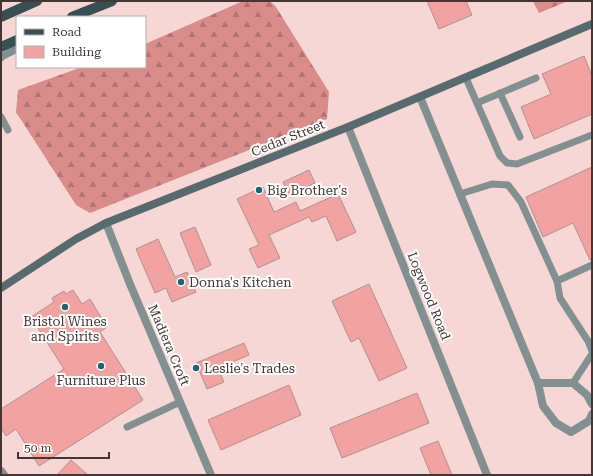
<svg xmlns="http://www.w3.org/2000/svg" width="593" height="476" font-family="'Roboto Serif',serif">
<style>
.forest{fill:url(#forest-firs)}
.building{fill:#f2a2a0;stroke:#af9291}
.lines{fill:none;stroke-linecap:round;stroke-linejoin:round}
.lane{stroke:#839092;stroke-width:7}
.street{stroke:#839092;stroke-width:8}
.secondary{stroke:#576a6d;stroke-width:8}
.primary{stroke:#384f54;stroke-width:10}
.poi-dot{fill:#1c6672;stroke:#fff;stroke-width:1.5}
.labels{text-anchor:middle;dominant-baseline:central;stroke-width:4;stroke-linejoin:round;paint-order:stroke}
.street-label{font-size:13px;fill:#433736;stroke:#fff}
.poi-label{font-size:13px;fill:#433736;stroke:#fff;text-anchor:start}
</style>
<defs>
<pattern id="forest-firs" width="22" height="20" patternUnits="userSpaceOnUse"><rect width="22" height="20" fill="#da8c8a"/><path d="M5 1l3.5 6h-7zM16 11l3.5 6h-7z" fill="#b27372"/></pattern>
</defs>
<rect width="100%" height="100%" fill="#f6d7d5"/>
<!-- forest -->
<g class="forest">
<polygon points="243,1 270,1 276,7 329,92 327,119 90,213 76,205 16,112 18,90 82,67 145,67 145,44"/>
<polygon points="533,1 568,1 539,13"/>
</g>
<!-- building -->
<g class="building">
<polygon points="427,1 466,1 472,15 439,29"/>
<polygon points="584,56 592,76 592,114 534,139 521,107 551,94 542,74"/>
<polygon points="592,167 592,260 590,260 573,223 543,237 526,197"/>
<polygon points="309,170 315,183 289,195 283,182"/>
<polygon points="263,187 274,212 296,202 300,211 338,194 356,232 337,241 326,216 312,222 309,217 269,235 280,258 258,268 249,249 259,245 237,199"/>
<polygon points="195,227 211,265 196,272 180,233"/>
<polygon points="158,239 175,277 187,272 196,292 172,302 166,288 155,293 136,249"/>
<polygon points="369,284 407,368 379,381 359,338 351,342 332,301"/>
<polygon points="73,290 82,304 90,299 107,327 100,332 143,400 39,466 16,429 6,436 1,428 1,409 64,369 31,317 54,302 52,298 64,291 66,294"/>
<polygon points="244,343 249,355 218,368 224,382 207,389 196,363"/>
<polygon points="289,385 301,415 221,450 208,420"/>
<polygon points="417,393 429,423 342,458 330,428"/>
<polygon points="438,441 452,475 431,475 420,448"/>
<polygon points="71,460 88,475 57,475"/>
</g>
<g class="lines">
<!-- lane -->
<g class="lane">
<polyline points="1,58 3,56 17,49"/>
<polyline points="466,78 500,156 507,163 517,164 592,135"/>
<polyline points="500,93 520,137"/>
<polyline points="477,103 536,78"/>
<polyline points="1,117 8,130"/>
<polyline points="460,194 492,184 508,185 521,202 557,281 560,298 588,341 592,351"/>
<polyline points="557,281 592,265"/>
<polyline points="573,383 592,354"/>
<polyline points="127,427 180,402"/>
</g>
<!-- street -->
<g class="street">
<polyline points="420,97 538,383 543,406 556,423 571,432 589,421 592,414"/>
<polyline points="348,127 487,475"/>
<polyline points="106,223 130,284 211,475"/>
<polyline points="538,383 573,383 587,395 592,404"/>
<polyline points="1,471 4,475"/>
</g>
<!-- secondary -->
<polyline class="secondary" points="1,288 76,239 106,223 348,127 592,24"/>
<!-- primary -->
<g class="primary">
<polyline points="1,17 37,1"/>
<polyline points="72,17 112,1"/>
<polyline points="1,47 17,40"/>
</g>
</g>
<!-- markers -->
<g class="poi-dot">
<circle cx="259" cy="190" r="4"/>
<circle cx="181" cy="282" r="4"/>
<circle cx="65" cy="307" r="4"/>
<circle cx="101" cy="366" r="4"/>
<circle cx="196" cy="368" r="4"/>
</g>
<g class="labels">
<!-- street labels -->
<g class="street-label">
<text transform="translate(288 138) rotate(-22)">Cedar Street</text>
<text transform="translate(429 296) rotate(68)">Logwood Road</text>
<text transform="translate(169 345) rotate(67)">Madiera Croft</text>
</g>
<!-- poi labels -->
<g class="poi-label">
<text x="267" y="190">Big Brother's</text>
<text x="189" y="282">Donna's Kitchen</text>
<text x="65" y="321" text-anchor="middle">Bristol Wines<tspan x="65" dy="15">and Spirits</tspan></text>
<text x="204" y="368">Leslie's Trades</text>
<text x="101" y="380" text-anchor="middle">Furniture Plus</text>
</g>
</g>
<!-- border -->
<rect width="593" height="476" fill="none" stroke="#433736" stroke-width="4"/>
<!-- legend -->
<rect x="16" y="16" width="130" height="52" fill="#ffffff" stroke="#b4afaf"/>
<rect x="24" y="29" width="20" height="6" fill="#384f54" stroke="#b4afaf"/>
<text x="52" y="36" font-size="12" fill="#433736">Road</text>
<rect x="24" y="46" width="20" height="12" fill="#f2a2a0" stroke="#b4afaf"/>
<text x="52" y="56" font-size="12" fill="#433736">Building</text>
<!-- scale -->
<path d="M18 452v6h91v-6" fill="none" stroke="#433736" stroke-width="2"/>
<text x="24" y="452" font-size="12" fill="#433736" stroke="#ffffff" stroke-width="3" paint-order="stroke">50 m</text>
</svg>
